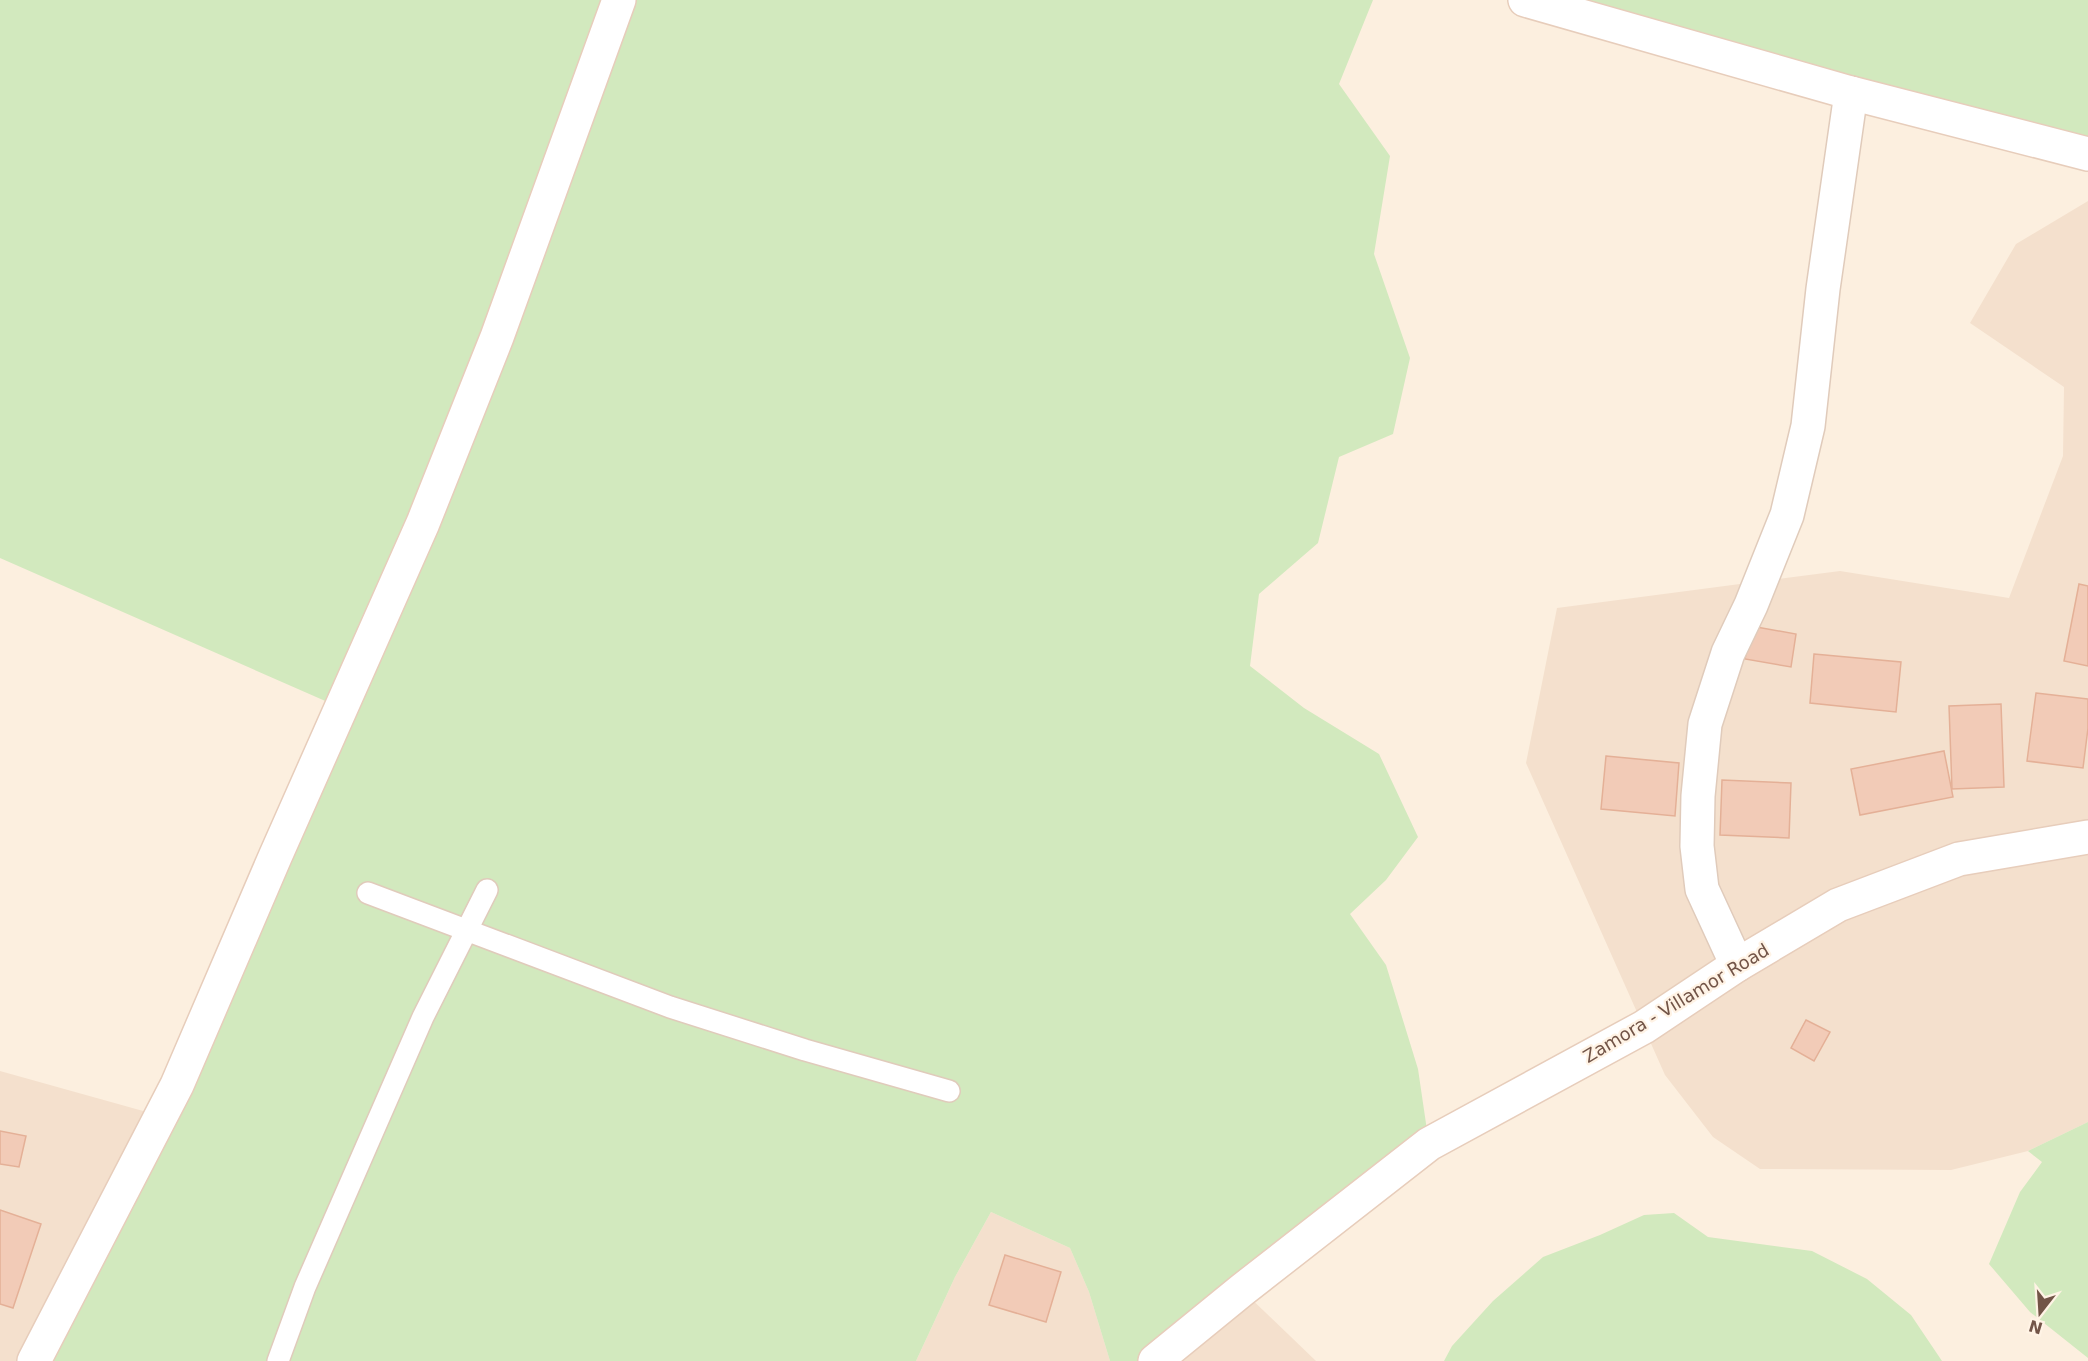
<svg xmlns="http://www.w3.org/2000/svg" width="2088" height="1361" font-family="'DejaVu Sans',sans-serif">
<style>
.residential{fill:#f4e0cd}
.green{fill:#d2e9be}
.building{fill:#f2cbb7;stroke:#e4b097;stroke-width:1.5}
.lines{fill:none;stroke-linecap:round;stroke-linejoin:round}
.lane-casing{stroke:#e0cbbb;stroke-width:24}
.street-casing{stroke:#e0cbbb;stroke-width:36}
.secondary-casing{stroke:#e7cdbb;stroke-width:36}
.lane{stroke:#fff;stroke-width:21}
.street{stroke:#fff;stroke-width:33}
.secondary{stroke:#fff;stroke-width:33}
.labels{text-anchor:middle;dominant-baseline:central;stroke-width:4.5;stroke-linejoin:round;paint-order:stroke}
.street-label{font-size:18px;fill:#725447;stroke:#fff3e5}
</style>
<rect width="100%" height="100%" fill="#fcefdf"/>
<!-- residential -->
<g class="residential">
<polygon points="2088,201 2088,1122 2028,1151 1951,1170 1760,1169 1713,1137 1665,1075 1526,763 1557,608 1840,571 2009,598 2063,456 2064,387 1970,323 2016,244"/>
<polygon points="0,1071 161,1116 29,1361 0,1361"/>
<polygon points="991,1212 1070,1248 1089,1292 1110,1361 916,1361 955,1277"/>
<polygon points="1242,1290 1316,1361 1155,1361"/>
</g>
<!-- green -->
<g class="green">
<polygon points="0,0 1373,0 1339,84 1390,156 1374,254 1410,358 1393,434 1339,457 1318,543 1259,594 1250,666 1304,708 1379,754 1418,837 1386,880 1350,914 1386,965 1418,1069 1429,1144 1155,1361 1110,1361 1089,1292 1070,1248 991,1212 955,1277 916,1361 29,1361 339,707 0,558"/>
<polygon points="1525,0 2088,0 2088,154"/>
<polygon points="2088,1122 2088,1358 2030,1312 1989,1264 2020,1192 2042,1162 2028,1151"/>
<polygon points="1674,1213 1708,1237 1812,1251 1867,1279 1911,1315 1942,1361 1444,1361 1452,1346 1493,1301 1543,1257 1600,1235 1644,1215"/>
</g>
<!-- building -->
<g class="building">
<polygon points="2079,584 2088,586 2088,666 2064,661"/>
<polygon points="1751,626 1796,634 1791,667 1745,659"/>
<polygon points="1814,654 1901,662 1896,712 1810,703"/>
<polygon points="2036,693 2088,699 2088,728 2083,768 2027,761"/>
<polygon points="2001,704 2004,787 1952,789 1949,706"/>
<polygon points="1944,751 1953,797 1860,815 1851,769"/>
<polygon points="1606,756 1679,763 1675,816 1601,809"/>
<polygon points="1722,780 1791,783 1789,838 1720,835"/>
<polygon points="1806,1020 1830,1032 1814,1061 1791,1048"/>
<polygon points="0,1131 26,1136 19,1167 0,1164"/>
<polygon points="0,1210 41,1224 13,1308 0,1304"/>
<polygon points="1005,1255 1061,1272 1046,1322 989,1305"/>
</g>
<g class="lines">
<defs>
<g id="lane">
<polyline points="368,893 670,1007 805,1050 949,1091"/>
<polyline points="278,1361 305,1287 423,1017 487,890"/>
</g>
<polyline id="street" points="1737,965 1702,889 1697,846 1698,796 1705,724 1728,653 1751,605 1787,515 1808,426 1823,289 1851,93"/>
<g id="secondary">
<polyline points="1525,0 1851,93 2088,154"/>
<polyline points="34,1361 177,1085 275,857 423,523 497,337 619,0"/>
<polyline points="1155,1361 1242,1290 1429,1144 1644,1027 1737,965 1838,905 1959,859 2088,837"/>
</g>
</defs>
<!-- lane casing -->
<use href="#lane" class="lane-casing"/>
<!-- street casing -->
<use href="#street" class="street-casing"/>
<!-- secondary casing -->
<use href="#secondary" class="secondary-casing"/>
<!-- lane -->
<use href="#lane" class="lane"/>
<!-- street -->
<use href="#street" class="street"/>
<!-- secondary -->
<use href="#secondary" class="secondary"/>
</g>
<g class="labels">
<!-- street labels -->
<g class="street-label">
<text transform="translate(1676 1003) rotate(-31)">Zamora - Villamor Road</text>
</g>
</g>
<!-- north arrow -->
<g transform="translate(2040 1313) rotate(197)" stroke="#fff3e5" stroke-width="4.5" paint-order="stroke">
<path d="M0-4.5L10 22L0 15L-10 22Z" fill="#725447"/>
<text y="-9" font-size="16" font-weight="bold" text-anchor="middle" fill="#725447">N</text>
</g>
</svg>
